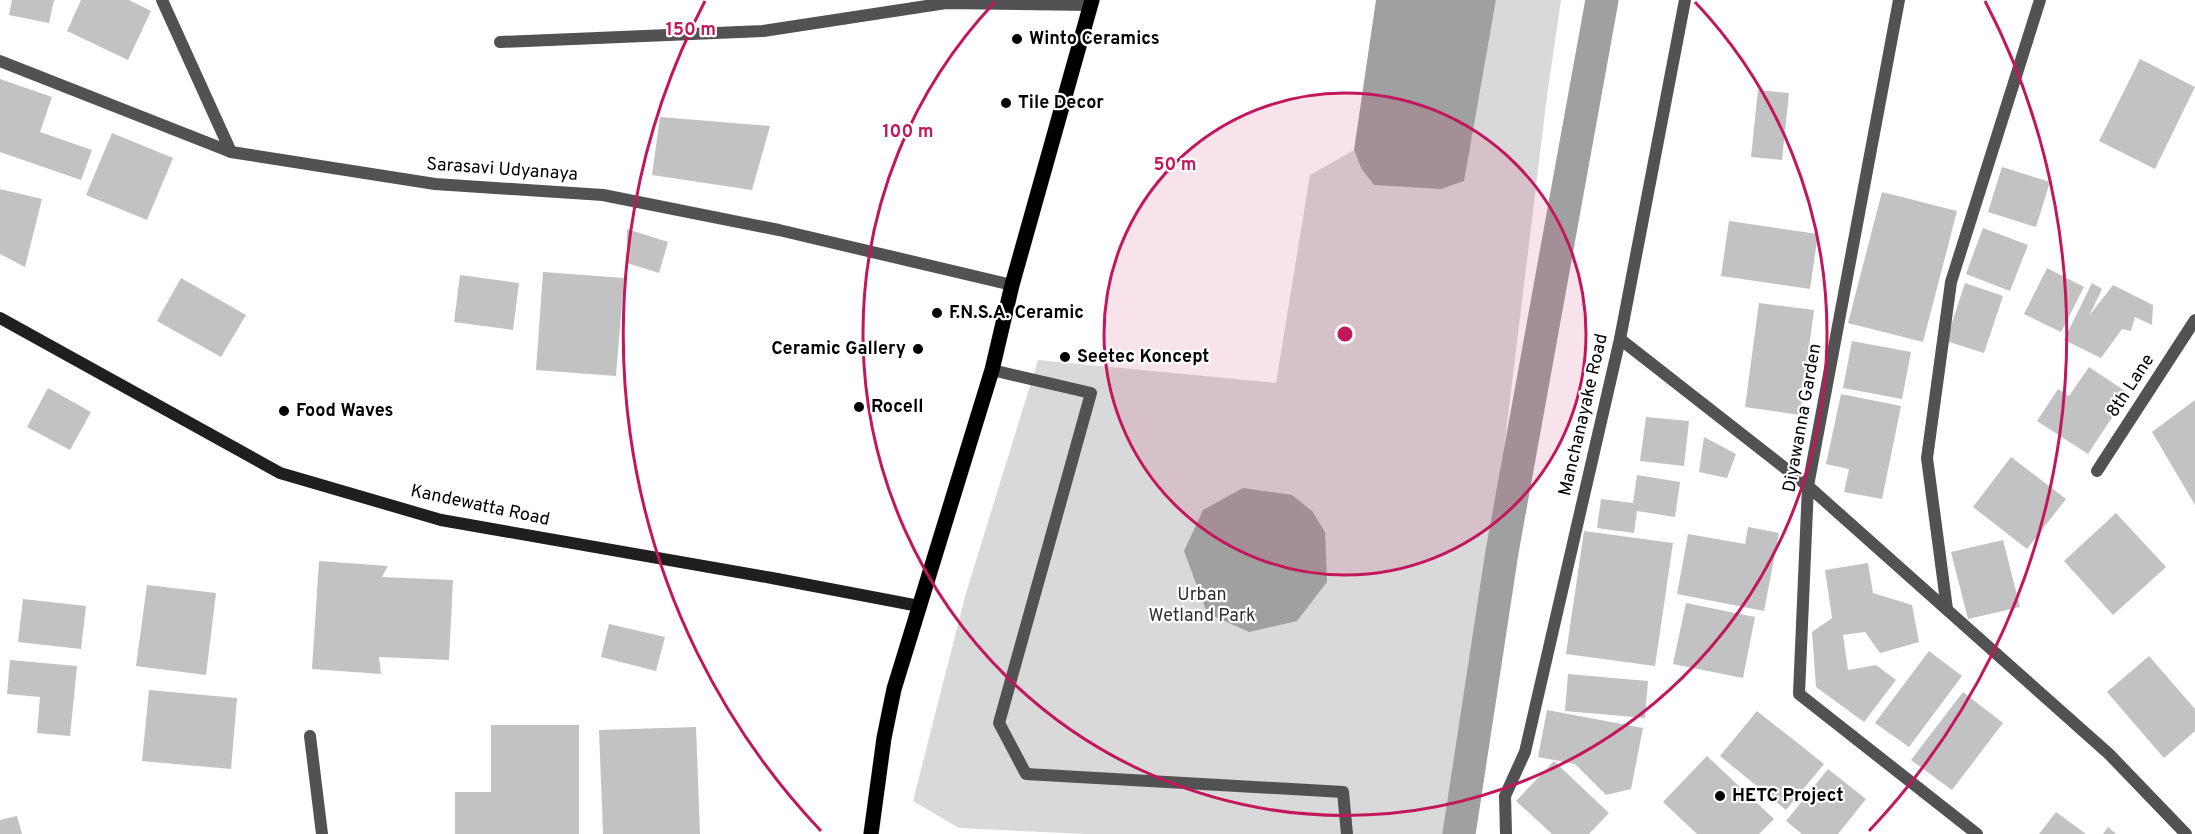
<svg xmlns="http://www.w3.org/2000/svg" width="2195" height="834" font-family="Overpass,sans-serif">
<style>
.green{fill:#d9d9d9}
.water{fill:#a0a0a0}
.lines{fill:none;stroke-linecap:round;stroke-linejoin:round}
.canal{stroke:#a0a0a0;stroke-width:33}
.building{fill:#c2c2c2}
.primary-casing{stroke:#dbdbdb;stroke-width:16}
.lane{stroke:#525252;stroke-width:12}
.street{stroke:#525252;stroke-width:12}
.secondary{stroke:#1f1f1f;stroke-width:12}
.primary{stroke:#000;stroke-width:15}
.ring{fill:none;stroke:#c2185b;stroke-width:3}
.poi-dot{fill:#000;stroke:#fff;stroke-width:2}
.labels{text-anchor:middle;dominant-baseline:central;stroke-width:4.5;stroke-linejoin:round;paint-order:stroke}
.poi-label{font-size:18px;font-weight:bold;fill:#000;stroke:#fff;text-anchor:start}
.street-label{font-size:18px;fill:#000;stroke:#fff}
.park-label{font-size:18px;fill:#303030;stroke:#fff}
.centre{fill:#c2185b;stroke:#fff;stroke-width:3}
.ring-label{font-size:18px;text-anchor:middle;font-weight:bold;fill:#c2185b;stroke:#fff;stroke-width:4.5;stroke-linejoin:round;paint-order:stroke}
</style>
<rect width="100%" height="100%" fill="#fff"/>
<!-- green -->
<polygon class="green" points="1496,0 1561,0 1547,96 1457,834 1086,834 959,828 913,801 966,593 1038,360 1276,383 1310,175 1354,150 1361,168 1463,181"/>
<!-- water -->
<g class="water">
<polygon points="1376,0 1496,0 1464,181 1441,189 1374,185 1361,168 1354,150"/>
<polygon points="1243,488 1292,495 1312,511 1325,532 1327,582 1297,621 1249,632 1207,613 1184,551 1203,510"/>
</g>
<g class="lines">
<!-- canal -->
<polyline class="canal" points="1459,834 1502,552 1602,0"/>
</g>
<!-- building -->
<g class="building">
<polygon points="12,0 54,0 49,23 9,15"/>
<polygon points="81,0 129,0 151,11 128,60 67,31"/>
<polygon points="2140,59 2195,87 2155,169 2099,141"/>
<polygon points="0,79 52,97 40,132 92,150 81,180 0,152"/>
<polygon points="1758,90 1789,93 1782,160 1751,157"/>
<polygon points="660,117 770,126 752,190 652,175"/>
<polygon points="112,133 173,158 147,220 86,195"/>
<polygon points="2002,167 2050,182 2036,227 1988,212"/>
<polygon points="0,189 42,199 25,267 0,254"/>
<polygon points="1882,192 1957,211 1923,342 1848,323"/>
<polygon points="1729,221 1818,234 1810,289 1721,276"/>
<polygon points="1983,228 2028,245 2010,291 1966,274"/>
<polygon points="627,229 668,242 659,273 627,263"/>
<polygon points="2047,268 2084,287 2061,332 2024,314"/>
<polygon points="543,272 624,278 616,376 536,370"/>
<polygon points="460,275 519,283 513,330 454,322"/>
<polygon points="181,278 246,315 221,357 157,321"/>
<polygon points="1965,283 2003,296 1984,353 1946,341"/>
<polygon points="2092,283 2102,289 2089,316 2113,285 2153,305 2152,325 2135,317 2131,331 2122,329 2101,358 2064,340"/>
<polygon points="1759,303 1814,310 1800,415 1745,407"/>
<polygon points="1852,341 1911,352 1902,399 1843,388"/>
<polygon points="2089,367 2128,393 2088,454 2037,421 2058,389 2069,396"/>
<polygon points="48,388 91,412 70,450 27,427"/>
<polygon points="1841,394 1901,406 1882,499 1844,492 1849,469 1826,464"/>
<polygon points="2195,400 2195,505 2152,432"/>
<polygon points="1646,417 1689,421 1684,466 1640,461"/>
<polygon points="1704,437 1736,454 1727,478 1699,472"/>
<polygon points="2011,457 2066,499 2027,549 1973,507"/>
<polygon points="1637,475 1680,482 1675,517 1637,511 1634,533 1597,528 1601,499 1633,503"/>
<polygon points="2116,513 2166,567 2113,615 2064,561"/>
<polygon points="1748,527 1779,533 1764,611 1677,594 1688,534 1745,544"/>
<polygon points="1584,531 1673,543 1655,666 1566,654"/>
<polygon points="2003,540 2020,607 1968,619 1951,552"/>
<polygon points="319,561 388,566 382,577 453,580 449,660 379,657 381,674 312,669"/>
<polygon points="1868,563 1873,593 1912,605 1919,642 1880,653 1865,632 1843,635 1848,670 1876,665 1896,680 1864,722 1816,687 1812,632 1832,618 1825,570"/>
<polygon points="147,585 216,593 206,675 136,666"/>
<polygon points="23,599 86,606 81,649 18,642"/>
<polygon points="1686,603 1755,617 1743,678 1673,664"/>
<polygon points="609,624 665,637 656,671 601,657"/>
<polygon points="1929,651 1962,676 1909,747 1875,723"/>
<polygon points="2149,656 2195,709 2195,731 2164,758 2107,692"/>
<polygon points="10,660 77,666 70,736 37,733 40,697 7,694"/>
<polygon points="1568,674 1648,681 1645,718 1565,711"/>
<polygon points="149,690 237,698 231,769 142,761"/>
<polygon points="1963,692 2003,723 1952,790 1911,760"/>
<polygon points="1547,710 1643,728 1631,789 1606,795 1575,764 1538,757"/>
<polygon points="1757,711 1824,764 1786,810 1720,756"/>
<polygon points="491,725 579,725 579,834 455,834 455,792 491,792"/>
<polygon points="696,727 700,834 603,834 599,730"/>
<polygon points="1707,756 1774,819 1759,834 1697,834 1663,802"/>
<polygon points="1554,761 1609,813 1589,834 1552,834 1516,801"/>
<polygon points="1828,769 1866,799 1838,834 1802,834 1786,821"/>
<polygon points="2056,812 2086,834 2039,834"/>
<polygon points="17,816 22,834 0,834 0,820"/>
<polygon points="2108,827 2116,834 2103,834"/>
</g>
<g class="lines">
<defs>
<polyline id="primary" points="871,834 884,738 894,689 992,370 1012,285 1092,0"/>
</defs>
<!-- primary casing -->
<use href="#primary" class="primary-casing"/>
<!-- lane -->
<polyline class="lane" points="992,370 1091,393 999,723 1026,774 1343,792 1347,834"/>
<!-- street -->
<g class="street">
<polyline points="162,0 231,152"/>
<polyline points="1899,0 1808,486 1799,694 1977,834"/>
<polyline points="500,42 763,31 946,3 1091,5"/>
<polyline points="0,61 231,152 435,184 603,195 779,230 1012,285"/>
<polyline points="1620,339 1808,486 2109,754 2186,834"/>
<polyline points="2097,471 2195,320"/>
<polyline points="1947,609 1927,458 1951,282 2040,0"/>
<polyline points="310,736 322,834"/>
<polyline points="1506,834 1505,796 1525,752 1620,339 1685,0"/>
</g>
<!-- secondary -->
<polyline class="secondary" points="0,318 280,473 441,520 772,578 919,606"/>
<!-- primary -->
<use href="#primary" class="primary"/>
</g>
<!-- distance rings -->
<circle cx="1345" cy="334" r="241" fill="#c2185b" fill-opacity=".12"/>
<g class="ring">
<circle cx="1345" cy="334" r="241"/>
<path d="M1695 2A482 482 0 1 1 995 2"/>
<path d="M821 831A722 722 0 0 1 705 1M1985 1A722 722 0 0 1 1869 831"/>
</g>
<!-- markers -->
<g class="poi-dot">
<circle cx="1017" cy="39" r="6"/>
<circle cx="1006" cy="103" r="6"/>
<circle cx="937" cy="313" r="6"/>
<circle cx="918" cy="349" r="6"/>
<circle cx="1065" cy="357" r="6"/>
<circle cx="859" cy="407" r="6"/>
<circle cx="284" cy="411" r="6"/>
<circle cx="1720" cy="796" r="6"/>
</g>
<g class="labels">
<!-- poi labels -->
<g class="poi-label">
<text x="1029" y="39">Winto Ceramics</text>
<text x="1018" y="103">Tile Decor</text>
<text x="949" y="313">F.N.S.A. Ceramic</text>
<text x="906" y="349" text-anchor="end">Ceramic Gallery</text>
<text x="1077" y="357">Seetec Koncept</text>
<text x="871" y="407">Rocell</text>
<text x="296" y="411">Food Waves</text>
<text x="1732" y="796">HETC Project</text>
</g>
<!-- street labels -->
<g class="street-label">
<text transform="translate(502 170) rotate(4)">Sarasavi Udyanaya</text>
<text transform="translate(2131 386) rotate(-57)">8th Lane</text>
<text transform="translate(1584 415) rotate(-77)">Manchanayake Road</text>
<text transform="translate(1803 418) rotate(-80)">Diyawanna Garden</text>
<text transform="translate(480 506) rotate(12)">Kandewatta Road</text>
</g>
<!-- park labels -->
<g class="park-label">
<text x="1202" y="595">Urban<tspan x="1202" dy="21">Wetland Park</tspan></text>
</g>
</g>
<circle cx="1345" cy="334" r="9" class="centre"/>
<g class="ring-label">
<text x="691" y="35">150 m</text>
<text x="908" y="137">100 m</text>
<text x="1175" y="170">50 m</text>
</g>
</svg>
